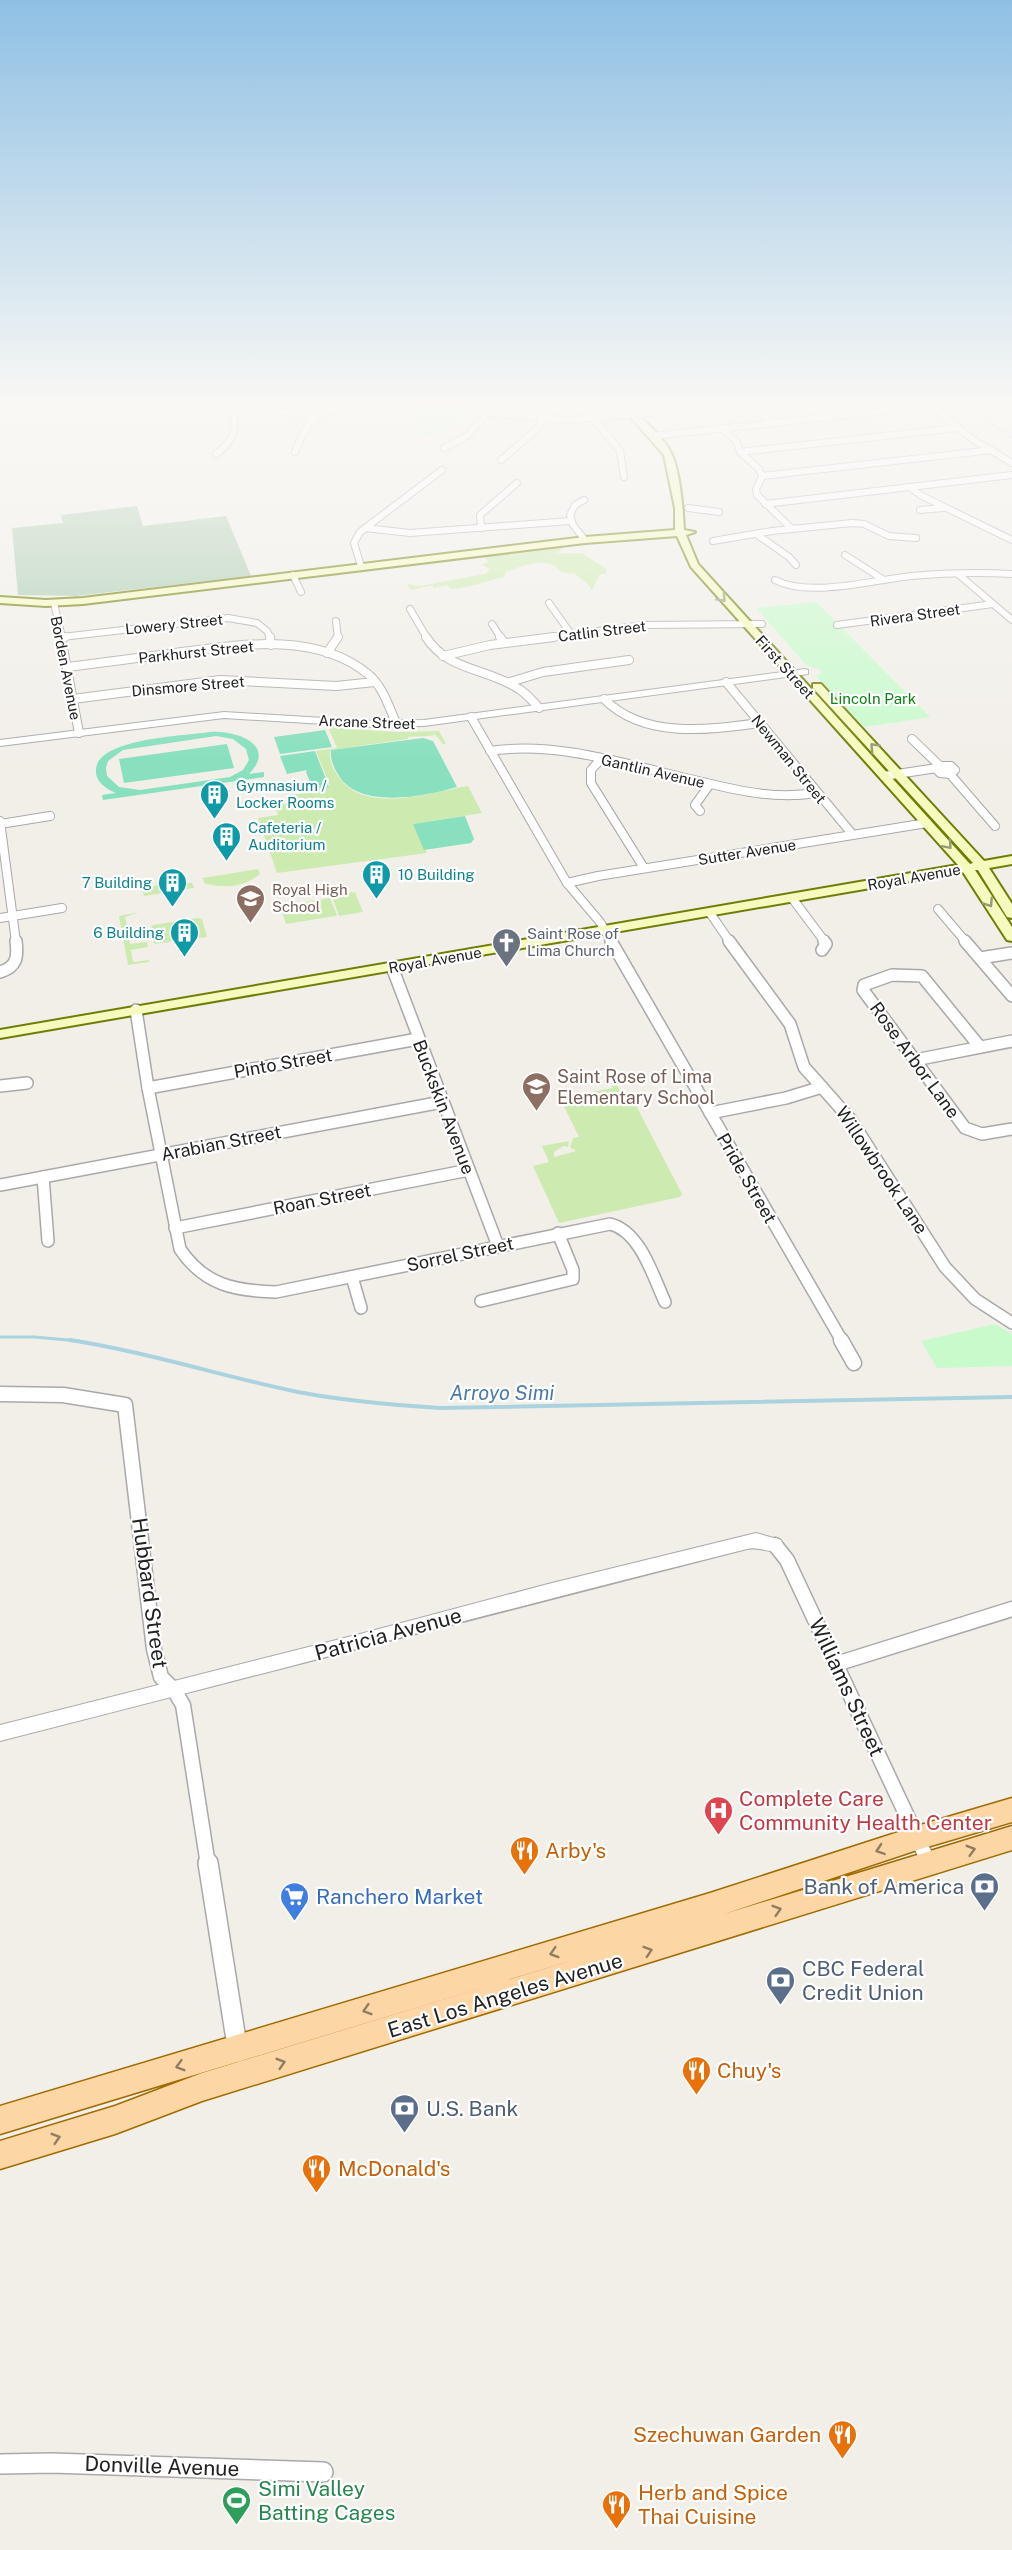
<svg xmlns="http://www.w3.org/2000/svg" width="1012" height="2550" font-family="'Public Sans',sans-serif">
<style>
.grass{fill:#cdebb0}
.cemetery{fill:#aacbaf}
.park{fill:#c8facc}
.pitch{fill:#88e0be;fill-rule:evenodd}
.lines{fill:none;stroke-linecap:round;stroke-linejoin:round}
.stream-far2{stroke:#aad3df;stroke-width:1.5}
.stream-far1{stroke:#aad3df;stroke-width:3}
.stream{stroke:#aad3df;stroke-width:4}
.minor-far4-casing{stroke:#a9a9a9;stroke-width:8}
.minor-far3-casing{stroke:#a9a9a9;stroke-width:10}
.minor-far2-casing{stroke:#a9a9a9;stroke-width:14}
.minor-far1-casing{stroke:#a9a9a9;stroke-width:17}
.minor-casing{stroke:#a9a9a9;stroke-width:22}
.tertiary-casing{stroke:#a9a9a9;stroke-width:2}
.secondary-casing{stroke:#707d05;stroke-width:4}
.primary-casing{stroke:#a06b00;stroke-width:3}
.minor-far4{stroke:#fff;stroke-width:6}
.minor-far3{stroke:#fff;stroke-width:8}
.minor-far2{stroke:#fff;stroke-width:11}
.minor-far1{stroke:#fff;stroke-width:14}
.minor{stroke:#fff;stroke-width:19}
.tertiary{fill:#fff;fill-rule:evenodd}
.secondary{fill:#f7fabf;fill-rule:evenodd}
.primary{fill:#fcd6a4;fill-rule:evenodd}
.oneway{stroke:#979978}
.oneway2{stroke:#8f7c63}
.labels{text-anchor:middle;dominant-baseline:central;stroke-width:4.5;stroke-linejoin:round;paint-order:stroke}
.far-street-label{font-size:15px;fill:#222;stroke:#fff}
.far-park-label{font-size:15px;fill:#0c8416;stroke:#fff}
.far-culture-label{font-size:15px;fill:#0d838f;stroke:#fff;text-anchor:start}
.far-education-label{font-size:15px;fill:#785e54;stroke:#fff;text-anchor:start}
.far-worship-label{font-size:15px;fill:#5b616d;stroke:#fff;text-anchor:start}
.street-label{font-size:18px;fill:#222;stroke:#fff}
.education-label{font-size:18px;fill:#785e54;stroke:#fff;text-anchor:start}
.water-label{font-size:20px;font-style:italic;fill:#4a7aab;stroke:#fff}
.near-street-label{font-size:21px;fill:#222;stroke:#fff}
.near-health-label{font-size:21px;fill:#be3a42;stroke:#fff;text-anchor:start}
.near-food-label{font-size:21px;fill:#c56008;stroke:#fff;text-anchor:start}
.near-service-label{font-size:21px;fill:#4e5e75;stroke:#fff;text-anchor:start}
.near-shop-label{font-size:21px;fill:#366cbe;stroke:#fff;text-anchor:start}
.near-leisure-label{font-size:21px;fill:#27864d;stroke:#fff;text-anchor:start}
</style>
<rect width="100%" height="100%" fill="#f2efe9"/>
<!-- grass -->
<g class="grass">
<path d="M563,547L558,553L544,554L582,553L606,569V573L599,575L592,591C588,582 580,578 572,572V574L561,572C549,555 523,565 506,572L504,577C486,581 470,588 451,589L448,585L433,588V585L411,590L407,584L420,586L485,574L491,569L481,565L488,562L485,558L479,557Z"/>
<path d="M328,727L394,732L439,731L446,744H443L433,732L434,735C426,737 416,736 408,737V739L330,750C329,760 332,768 338,776C364,816 431,792 468,786L482,813L413,824L427,853L277,873L258,818L278,815L273,800H275L278,805L296,803L294,795L330,786L316,751L337,748Z"/>
<path d="M258,869L260,874C244,887 224,889 204,883L203,878Z"/>
<polygon points="176,882 192,883 194,888 144,896 142,888"/>
<polygon points="355,892 363,912 339,916 332,896"/>
<polygon points="330,898 337,915 335,916 286,924 280,906"/>
<polygon points="139,912 125,917 128,930 143,926 144,931 128,934 130,944 147,942 148,947 131,950 133,962 149,960 149,962 128,965 119,916"/>
<polygon points="198,918 202,919 207,937 154,944 151,927 153,925"/>
<polygon points="617,1085 621,1093 629,1092 682,1194 680,1197 559,1223 533,1166 549,1162 542,1146 569,1141 568,1147 563,1146 554,1152 554,1157 576,1151 570,1147 573,1138 579,1137 563,1104 569,1103 566,1097 613,1088 612,1086"/>
</g>
<!-- cemetery -->
<polygon class="cemetery" points="137,506 143,526 226,516 251,576 76,596 18,595 12,528 63,523 61,515"/>
<!-- park -->
<g class="park">
<polygon points="425,405 467,405 447,427 432,436 417,435 424,429 418,427 415,421 420,414 427,411"/>
<polygon points="816,602 930,717 864,727 816,676 821,673 821,670 806,665 756,608"/>
<polygon points="995,1324 1012,1334 1012,1366 937,1368 921,1341"/>
</g>
<!-- pitch -->
<g class="pitch">
<polygon points="325,730 332,747 280,754 274,737"/>
<path d="M210,732C235,730 278,744 249,774L264,772V777L103,800L102,795L116,793C107,789 95,782 96,770C97,738 185,736 210,732ZM216,736L233,739L246,749L249,760L243,770L230,777L140,790L119,787L107,776L106,768L108,761L123,750Z"/>
<path d="M423,738L433,741L457,787C426,796 360,810 339,776C334,768 330,760 331,750Z"/>
<polygon points="227,744 234,768 124,783 119,759"/>
<polygon points="315,751 329,787 313,789 306,772 307,770 287,774 280,756"/>
<polygon points="465,816 474,839 471,843 424,850 413,824"/>
</g>
<g class="lines">
<!-- stream-far2 -->
<polyline class="stream-far2" points="975,406 985,419 1012,438"/>
<!-- stream-far1 -->
<polyline class="stream-far1" points="0,1337 34,1337 79,1341"/>
<!-- stream -->
<path class="stream" d="M70,1340C147,1352 221,1376 298,1392C345,1401 392,1405 440,1408L1012,1397"/>
<defs>
<g id="minor-far4">
<polyline points="1007,405 1012,406"/>
<polyline points="933,406 972,439 1012,463"/>
<polyline points="234,408 273,409 316,418"/>
<polyline points="489,413 568,420 660,412"/>
<polyline points="761,413 772,423"/>
<polyline points="593,418 620,451 624,477"/>
<polyline points="722,428 737,442 740,452 759,469 762,477 756,489 757,495 792,529"/>
<polyline points="653,436 939,405"/>
<polyline points="444,448 467,436 492,409"/>
<path d="M295,452C309,415 319,412 358,405"/>
<polyline points="740,452 958,428"/>
<path d="M216,454C237,438 235,430 234,405"/>
<polyline points="501,460 537,429 551,405"/>
<polyline points="762,476 992,450"/>
<polyline points="910,487 920,495 1012,540"/>
<polyline points="584,500 575,505 570,515 573,525 585,540"/>
<polyline points="765,504 1012,475"/>
<polyline points="688,508 719,512"/>
<polyline points="920,510 943,508"/>
<polyline points="365,528 410,533 570,521"/>
<polyline points="481,528 480,515 517,483"/>
<polyline points="756,534 789,557 796,565"/>
<polyline points="713,541 772,531 852,523 864,524 889,536 916,538"/>
<polyline points="845,555 884,580"/>
<polyline points="361,566 354,543 360,532 442,470"/>
<polyline points="958,574 1012,620"/>
<polyline points="293,575 301,592"/>
<path d="M775,580C810,598 873,580 911,576C944,573 978,572 1012,574"/>
<polyline points="54,603 62,638"/>
<polyline points="549,603 571,634"/>
<polyline points="410,609 427,638"/>
<polyline points="336,621 338,638"/>
<polyline points="492,624 501,638"/>
<polyline points="837,625 993,604"/>
<polyline points="62,637 228,618 257,623 267,631 270,638"/>
<polyline points="543,638 644,625 762,624"/>
</g>
<g id="minor-far3">
<polyline points="61,637 79,733"/>
<polyline points="62,637 65,637"/>
<polyline points="270,637 271,645"/>
<path d="M426,637C447,671 488,668 519,689C527,694 533,701 539,708"/>
<polyline points="500,637 504,643"/>
<polyline points="327,653 338,637"/>
<polyline points="443,656 490,645 554,637"/>
<path d="M68,667C101,663 135,658 168,654C232,646 313,629 368,674C383,686 389,708 397,725"/>
<polyline points="510,682 543,672 629,660"/>
<polyline points="726,682 853,835"/>
<polyline points="73,699 220,680 336,686 375,682"/>
<path d="M604,699C644,739 707,730 759,723"/>
<polyline points="471,717 567,883 600,922 612,942"/>
<polyline points="912,739 940,766"/>
<path d="M490,751C560,740 638,768 707,783C744,792 778,799 816,793"/>
<polyline points="601,759 591,770 591,783 644,868"/>
<polygon points="940,766 951,766 955,770 950,774 940,773 936,769"/>
<polyline points="950,774 995,826"/>
<polyline points="884,776 937,768"/>
<polyline points="700,811 695,805 710,784"/>
<polyline points="0,821 16,942"/>
<polyline points="0,824 50,816"/>
<polyline points="567,883 598,876 927,823"/>
<polyline points="792,898 825,942"/>
<polyline points="938,909 966,942"/>
<polyline points="710,913 730,942"/>
<polyline points="0,918 62,908"/>
</g>
<g id="minor-far2">
<polyline points="611,941 842,1341"/>
<polyline points="729,941 790,1024 804,1067 851,1120 945,1267 975,1299 1012,1323"/>
<polyline points="965,941 1012,996"/>
<polyline points="822,950 826,944 824,941"/>
<polyline points="980,958 1012,953"/>
<polyline points="392,967 498,1246"/>
<path d="M0,972C17,967 18,957 16,941"/>
<path d="M136,1010L148,1088L180,1249C204,1285 235,1291 276,1292L610,1224C640,1231 653,1276 665,1302"/>
<polyline points="980,1047 922,976 892,975 864,985 863,990 965,1128 982,1134 1012,1129"/>
<polyline points="915,1060 1012,1041"/>
<polyline points="0,1086 27,1083"/>
<polyline points="148,1088 418,1039"/>
<polyline points="710,1113 786,1098 822,1087"/>
<polyline points="43,1177 48,1241"/>
<polyline points="0,1185 442,1102"/>
<polyline points="175,1228 469,1170"/>
<polyline points="352,1277 361,1308"/>
<polyline points="481,1301 573,1279 573,1270 558,1233"/>
</g>
<g id="minor-far1">
<polyline points="841,1340 854,1363"/>
<polyline points="0,1394 63,1395 125,1405 154,1649 161,1677 174,1690 183,1705 208,1865"/>
<polyline points="775,1545 787,1560 929,1863"/>
<polyline points="836,1664 1012,1609"/>
</g>
<g id="minor">
<polyline points="208,1863 238,2052"/>
<polyline points="0,2464 52,2463 323,2472"/>
</g>
<g id="tertiary">
<polygon points="805,669 808,670 808,674 424,726 374,727 224,718 0,746 0,740 224,712 374,721 424,720"/>
<path d="M756,1533L781,1540L783,1545L781,1550C770,1554 759,1546 747,1549C497,1611 249,1678 0,1741V1725L360,1634L548,1584Z"/>
</g>
<path id="secondary" d="M620,405H628C642,420 664,436 672,455C680,473 683,510 684,530L695,532L686,535L698,564L970,864L973,863L813,688V684H821L984,861L1012,856V864L989,868L1012,904V918L1007,917L978,870H975L1012,927V941L1007,940L963,872L0,1038V1030L958,865L691,567L677,536L585,543L83,604L46,606L0,603V597L46,600L83,598L585,537L675,530V508L664,455Z"/>
<polygon id="primary" points="1012,1798 1012,1822 917,1850 724,1914 1012,1826 1012,1850 202,2101 115,2134 0,2169 0,2141 115,2106 202,2073 580,1958 0,2134 0,2106 710,1893 917,1826"/>
</defs>
<!-- minor-far4 casing -->
<use href="#minor-far4" class="minor-far4-casing"/>
<!-- minor-far3 casing -->
<use href="#minor-far3" class="minor-far3-casing"/>
<!-- minor-far2 casing -->
<use href="#minor-far2" class="minor-far2-casing"/>
<!-- minor-far1 casing -->
<use href="#minor-far1" class="minor-far1-casing"/>
<!-- minor casing -->
<use href="#minor" class="minor-casing"/>
<!-- tertiary casing -->
<use href="#tertiary" class="tertiary-casing"/>
<!-- secondary casing -->
<use href="#secondary" class="secondary-casing"/>
<!-- primary casing -->
<use href="#primary" class="primary-casing"/>
<!-- minor-far4 -->
<use href="#minor-far4" class="minor-far4"/>
<!-- minor-far3 -->
<use href="#minor-far3" class="minor-far3"/>
<!-- minor-far2 -->
<use href="#minor-far2" class="minor-far2"/>
<!-- minor-far1 -->
<use href="#minor-far1" class="minor-far1"/>
<!-- minor -->
<use href="#minor" class="minor"/>
<!-- tertiary -->
<use href="#tertiary" class="tertiary"/>
<!-- secondary -->
<use href="#secondary" class="secondary"/>
<!-- primary -->
<use href="#primary" class="primary"/>
</g>
<!-- one-way arrows -->
<defs><path id="oneway-chevron" d="M-2-3.5L2.5 0L-2 3.5" fill="none" stroke-width="1.6" stroke-linecap="round" stroke-linejoin="round" transform="scale(1.5)"/></defs>
<g class="oneway">
<use href="#oneway-chevron" transform="translate(722 598) rotate(47)"/>
<use href="#oneway-chevron" transform="translate(874 747) rotate(-133)"/>
<use href="#oneway-chevron" transform="translate(948 845) rotate(49)"/>
<use href="#oneway-chevron" transform="translate(989 903) rotate(57)"/>
</g>
<g class="oneway2">
<use href="#oneway-chevron" transform="translate(880 1850) rotate(161)"/>
<use href="#oneway-chevron" transform="translate(971 1850) rotate(-16)"/>
<use href="#oneway-chevron" transform="translate(777 1910) rotate(-17)"/>
<use href="#oneway-chevron" transform="translate(648 1951) rotate(-18)"/>
<use href="#oneway-chevron" transform="translate(554 1953) rotate(163)"/>
<use href="#oneway-chevron" transform="translate(367 2010) rotate(163)"/>
<use href="#oneway-chevron" transform="translate(281 2063) rotate(-17)"/>
<use href="#oneway-chevron" transform="translate(180 2066) rotate(164)"/>
<use href="#oneway-chevron" transform="translate(56 2138) rotate(-17)"/>
</g>
<!-- sky -->
<linearGradient id="sky" x2="0" y2="1"><stop stop-color="#8fc0e4"/><stop offset="0.53" stop-color="#f9f8f5"/><stop offset="1" stop-color="#f9f8f5" stop-opacity="0"/></linearGradient>
<rect width="1012" height="762" fill="url(#sky)"/>
<!-- icons -->
<defs>
<symbol id="building-pin" viewBox="-11 -11 22 30"><path d="M0 17L-7.5 6A9.5 9.5 0 1 1 7.5 6Z" fill="#0f9aa8" stroke="#fff"/><path d="M-4-6H4V6H1V3H-1V6H-4ZM-2.5-4.3h1.7v1.8h-1.7ZM.8-4.3h1.7v1.8H.8ZM-2.5-1h1.7V.8h-1.7ZM.8-1h1.7V.8H.8Z" fill="#fff"/></symbol>
<symbol id="school-pin" viewBox="-11 -11 22 30"><path d="M0 17L-7.5 6A9.5 9.5 0 1 1 7.5 6Z" fill="#8d6e63" stroke="#fff"/><path d="M0-5L7-2L0 1L-7-2ZM-4 1L0 2.5L4 1V4Q0 6-4 4Z" fill="#fff"/></symbol>
<symbol id="church-pin" viewBox="-11 -11 22 30"><path d="M0 17L-7.5 6A9.5 9.5 0 1 1 7.5 6Z" fill="#6b7280" stroke="#fff"/><path d="M-1.2-6h2.4v3.5h3.3v2.4h-3.3V6h-2.4V-.1h-3.3v-2.4h3.3Z" fill="#fff"/></symbol>
<symbol id="hospital-pin" viewBox="-11 -11 22 30"><path d="M0 17L-7.5 6A9.5 9.5 0 1 1 7.5 6Z" fill="#e0444e" stroke="#fff"/><path d="M-5-5h3v3.5h4V-5h3V5h-3V1.5h-4V5h-3Z" fill="#fff"/></symbol>
<symbol id="restaurant-pin" viewBox="-11 -11 22 30"><path d="M0 17L-7.5 6A9.5 9.5 0 1 1 7.5 6Z" fill="#e8710a" stroke="#fff"/><path d="M-5-6h1v4h1v-4h1v4h1v-4h1v5L-1.5 .5V6h-2V.5L-5-1ZM5-6V6H3V1.5H1.5Q1.5-4 5-6Z" fill="#fff"/></symbol>
<symbol id="bank-pin" viewBox="-11 -11 22 30"><path d="M0 17L-7.5 6A9.5 9.5 0 1 1 7.5 6Z" fill="#5c6f8a" stroke="#fff"/><path d="M-6-4H6V4H-6ZM0-2.3a2.3 2.3 0 1 0 0 4.6a2.3 2.3 0 1 0 0-4.6Z" fill="#fff"/></symbol>
<symbol id="supermarket-pin" viewBox="-11 -11 22 30"><path d="M0 17L-7.5 6A9.5 9.5 0 1 1 7.5 6Z" fill="#3f7fe0" stroke="#fff"/><path d="M-6-5.5h2.5l.6 2H6L4.5 2H-2.5L-4.4-4H-6ZM-1.5 3.2a1.3 1.3 0 1 0 .1 0ZM3 3.2a1.3 1.3 0 1 0 .1 0Z" fill="#fff"/></symbol>
<symbol id="stadium-pin" viewBox="-11 -11 22 30"><path d="M0 17L-7.5 6A9.5 9.5 0 1 1 7.5 6Z" fill="#2e9e5b" stroke="#fff"/><path d="M0-5a6.5 5 0 1 0 0 10a6.5 5 0 1 0 0-10ZM-3.5-1.8h7v3.6h-7Z" fill="#fff"/></symbol>
</defs>
<g fill-rule="evenodd">
<use href="#building-pin" x="198" y="778" width="33" height="45"/>
<use href="#building-pin" x="210" y="820" width="33" height="45"/>
<use href="#building-pin" x="360" y="858" width="33" height="45"/>
<use href="#building-pin" x="156" y="866" width="33" height="45"/>
<use href="#school-pin" x="234" y="882" width="33" height="45"/>
<use href="#building-pin" x="168" y="916" width="33" height="45"/>
<use href="#church-pin" x="490" y="926" width="33" height="45"/>
<use href="#school-pin" x="520" y="1070" width="33" height="45"/>
<use href="#hospital-pin" x="702" y="1794" width="33" height="45"/>
<use href="#restaurant-pin" x="508" y="1834" width="33" height="45"/>
<use href="#bank-pin" x="968" y="1870" width="33" height="45"/>
<use href="#supermarket-pin" x="278" y="1880" width="33" height="45"/>
<use href="#bank-pin" x="764" y="1964" width="33" height="45"/>
<use href="#restaurant-pin" x="680" y="2054" width="33" height="45"/>
<use href="#bank-pin" x="388" y="2092" width="33" height="45"/>
<use href="#restaurant-pin" x="300" y="2152" width="33" height="45"/>
<use href="#restaurant-pin" x="826" y="2418" width="33" height="45"/>
<use href="#stadium-pin" x="220" y="2484" width="33" height="45"/>
<use href="#restaurant-pin" x="600" y="2488" width="33" height="45"/>
</g>
<g class="labels">
<!-- far-street labels -->
<g class="far-street-label">
<text transform="translate(915 615) rotate(-8)">Rivera Street</text>
<text transform="translate(174 624) rotate(-6)">Lowery Street</text>
<text transform="translate(602 631) rotate(-7)">Catlin Street</text>
<text transform="translate(196 652) rotate(-6)">Parkhurst Street</text>
<text transform="translate(785 667) rotate(48)">First Street</text>
<text transform="translate(66 668) rotate(79)">Borden Avenue</text>
<text transform="translate(188 686) rotate(-5)">Dinsmore Street</text>
<text transform="translate(367 722) rotate(2)">Arcane Street</text>
<text transform="translate(789 759) rotate(51)">Newman Street</text>
<text transform="translate(653 771) rotate(13)">Gantlin Avenue</text>
<text transform="translate(747 852) rotate(-9)">Sutter Avenue</text>
<text transform="translate(914 877) rotate(-10)">Royal Avenue</text>
<text transform="translate(435 960) rotate(-10)">Royal Avenue</text>
</g>
<!-- far-park labels -->
<g class="far-park-label">
<text x="873" y="698">Lincoln Park</text>
</g>
<!-- far-culture labels -->
<g class="far-culture-label">
<text x="236" y="785">Gymnasium /<tspan x="236" dy="17">Locker Rooms</tspan></text>
<text x="248" y="827">Cafeteria /<tspan x="248" dy="17">Auditorium</tspan></text>
<text x="398" y="874">10 Building</text>
<text x="152" y="882" text-anchor="end">7 Building</text>
<text x="164" y="932" text-anchor="end">6 Building</text>
</g>
<!-- far-education labels -->
<g class="far-education-label">
<text x="272" y="889">Royal High<tspan x="272" dy="17">School</tspan></text>
</g>
<!-- far-worship labels -->
<g class="far-worship-label">
<text x="527" y="933">Saint Rose of<tspan x="527" dy="17">Lima Church</tspan></text>
</g>
<!-- street labels -->
<g class="street-label">
<text transform="translate(915 1060) rotate(54)">Rose Arbor Lane</text>
<text transform="translate(283 1063) rotate(-10)">Pinto Street</text>
<text transform="translate(444 1107) rotate(69)">Buckskin Avenue</text>
<text transform="translate(221 1143) rotate(-11)">Arabian Street</text>
<text transform="translate(882 1170) rotate(56)">Willowbrook Lane</text>
<text transform="translate(747 1178) rotate(60)">Pride Street</text>
<text transform="translate(322 1199) rotate(-11)">Roan Street</text>
<text transform="translate(460 1254) rotate(-12)">Sorrel Street</text>
</g>
<!-- education labels -->
<g class="education-label">
<text x="557" y="1076">Saint Rose of Lima<tspan x="557" dy="21">Elementary School</tspan></text>
</g>
<!-- water labels -->
<g class="water-label">
<text x="502" y="1393">Arroyo Simi</text>
</g>
<!-- near-street labels -->
<g class="near-street-label">
<text transform="translate(150 1593) rotate(82)">Hubbard Street</text>
<text transform="translate(388 1634) rotate(-15)">Patricia Avenue</text>
<text transform="translate(847 1687) rotate(65)">Williams Street</text>
<text transform="translate(505 1995) rotate(-17)">East Los Angeles Avenue</text>
<text transform="translate(162 2466) rotate(2)">Donville Avenue</text>
</g>
<!-- near-health labels -->
<g class="near-health-label">
<text x="739" y="1798">Complete Care<tspan x="739" dy="24">Community Health Center</tspan></text>
</g>
<!-- near-food labels -->
<g class="near-food-label">
<text x="545" y="1850">Arby's</text>
<text x="717" y="2070">Chuy's</text>
<text x="338" y="2168">McDonald's</text>
<text x="821" y="2434" text-anchor="end">Szechuwan Garden</text>
<text x="638" y="2492">Herb and Spice<tspan x="638" dy="24">Thai Cuisine</tspan></text>
</g>
<!-- near-service labels -->
<g class="near-service-label">
<text x="964" y="1886" text-anchor="end">Bank of America</text>
<text x="802" y="1968">CBC Federal<tspan x="802" dy="24">Credit Union</tspan></text>
<text x="426" y="2108">U.S. Bank</text>
</g>
<!-- near-shop labels -->
<g class="near-shop-label">
<text x="316" y="1896">Ranchero Market</text>
</g>
<!-- near-leisure labels -->
<g class="near-leisure-label">
<text x="258" y="2488">Simi Valley<tspan x="258" dy="24">Batting Cages</tspan></text>
</g>
</g>
</svg>
